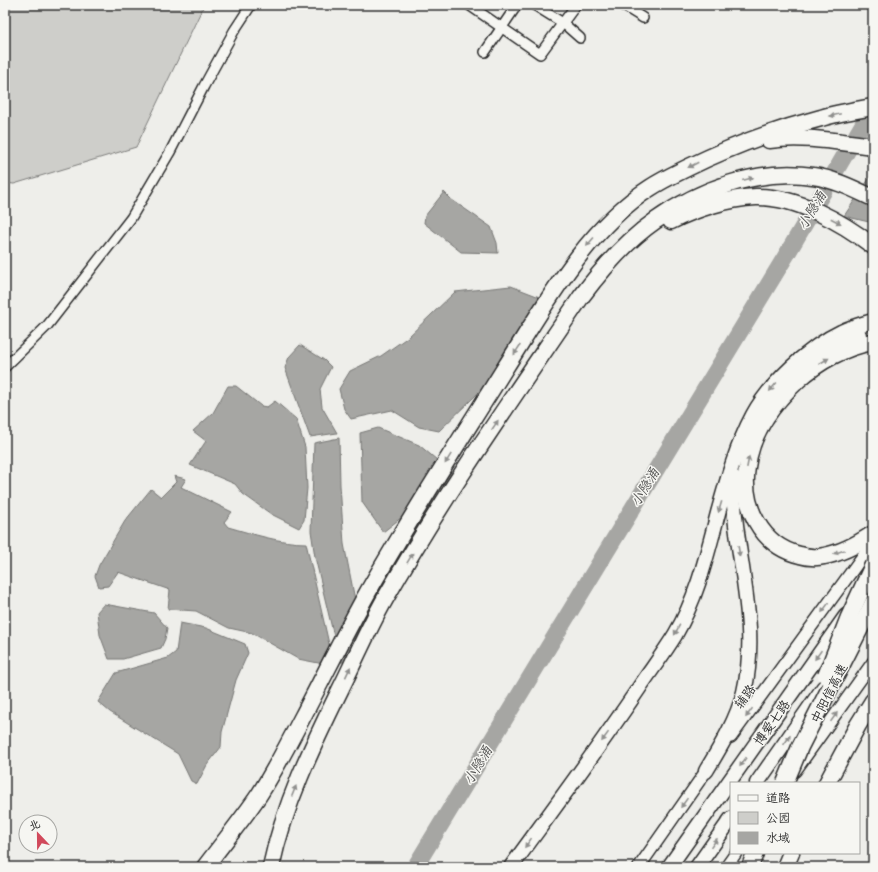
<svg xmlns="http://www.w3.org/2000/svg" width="878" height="872" font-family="Mali,'LXGW WenKai TC',sans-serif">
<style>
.green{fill:#cececa;stroke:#7c7c7a}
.water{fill:#a6a6a3;stroke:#757573}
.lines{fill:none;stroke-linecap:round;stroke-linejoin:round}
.river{stroke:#a6a6a3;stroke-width:17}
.minor-casing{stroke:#2b2b2b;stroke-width:12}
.tertiary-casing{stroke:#2b2b2b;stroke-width:14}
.trunk-casing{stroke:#2b2b2b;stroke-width:17}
.motorway-casing{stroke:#2b2b2b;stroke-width:19}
.minor{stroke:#f6f6f2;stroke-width:9}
.tertiary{stroke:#f6f6f2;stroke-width:11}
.trunk{stroke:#f6f6f2;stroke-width:14}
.motorway{stroke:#f6f6f2;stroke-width:16}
.motorway-bridge-casing{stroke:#2b2b2b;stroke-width:19;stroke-linecap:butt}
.motorway-bridge{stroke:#f6f6f2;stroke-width:16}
.oneway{fill:#90908e}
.labels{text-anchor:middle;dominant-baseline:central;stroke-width:3;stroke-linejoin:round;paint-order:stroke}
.street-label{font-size:13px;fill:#2b2b2b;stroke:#f6f6f2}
.water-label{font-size:14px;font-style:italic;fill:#565655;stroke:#f6f6f2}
</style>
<rect width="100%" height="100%" fill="#eeeeea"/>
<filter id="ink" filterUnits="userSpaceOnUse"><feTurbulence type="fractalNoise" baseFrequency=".025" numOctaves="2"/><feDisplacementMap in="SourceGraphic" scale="8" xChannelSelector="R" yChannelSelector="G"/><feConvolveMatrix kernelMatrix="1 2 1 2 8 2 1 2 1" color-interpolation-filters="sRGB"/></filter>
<g filter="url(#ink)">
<!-- green -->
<polygon class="green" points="5,5 204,5 136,147 14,184 5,183"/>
<!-- water -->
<g class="water">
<polygon points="873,173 873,223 844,216"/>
<polygon points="444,192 452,200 491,227 497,243 498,253 461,252 424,223 425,216"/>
<polygon points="511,286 542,298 503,369 439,431 419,427 392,410 351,419 344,409 339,389 350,371 381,356 408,337 455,292"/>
<polygon points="300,345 324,360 331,367 320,389 322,407 337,433 310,437 285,368 289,357"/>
<polygon points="228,386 236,386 261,406 267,407 275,401 296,419 305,447 307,488 304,520 299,528 271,514 243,494 235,484 190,465 206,441 193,431 213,413"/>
<polygon points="378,428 419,445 455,475 383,532 362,502 360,433"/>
<polygon points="339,438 340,485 344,544 365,651 363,662 340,662 315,557 311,531 314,443"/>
<path d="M174,476L186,479L181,487L232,512L224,522L228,527C253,534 280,543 306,543L334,666L298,659L252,633L229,628L196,611L168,609L170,590L118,572L108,586L99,587L95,576L99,565L125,521L151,489L161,497L176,482Z"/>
<polygon points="104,604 154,613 167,628 165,639 161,648 123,659 109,659 100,635 97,612"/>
<polygon points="180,623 206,628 245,644 248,653 236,680 222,732 221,747 207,765 197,784 191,781 178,754 110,712 98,702 116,673 168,658 176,652"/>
</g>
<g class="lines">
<!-- river -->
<polyline class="river" points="415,867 787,254 873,107"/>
<defs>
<g id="minor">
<polyline points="469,5 540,54 576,5"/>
<polyline points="534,5 563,23 580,38"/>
<polyline points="622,5 643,18"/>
<polyline points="485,52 517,5"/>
<polyline points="5,367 47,326 131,218 170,152 204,86 234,31 251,5"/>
</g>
<g id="tertiary">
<polyline points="731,737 873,542"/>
<polyline points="795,771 873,662"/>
<polyline points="639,867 711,764"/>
<polyline points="726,867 736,853"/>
</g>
<g id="trunk">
<path d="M706,771C721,746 737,720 744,692C761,620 732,548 733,477"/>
<polyline points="757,783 824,687"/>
<path d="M511,867C554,808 598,749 639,688C651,670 664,653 675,635C697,598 707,555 718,513C727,480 737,445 753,415C770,384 809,347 841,332C851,327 862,324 873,321"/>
<polyline points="669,867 846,616"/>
<polyline points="697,867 731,819"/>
</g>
<g id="motorway">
<path d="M769,140C803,135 839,142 873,146"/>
<path d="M671,221C695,209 729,198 756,197C796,196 842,222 873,246"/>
<path d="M873,342C846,346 818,362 798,380C773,403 751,433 747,467C741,505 761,546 800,555C807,557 816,558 824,556C842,553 858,544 873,534"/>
<polyline points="801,360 833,343 858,335"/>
<polyline points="827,783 858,725 873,701"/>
<path d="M205,867C223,843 242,820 259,795C275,770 289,743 303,716C325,674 346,631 369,590C412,514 459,442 505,368C545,305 586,229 650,188C662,180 675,174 687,168C730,147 775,130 821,118C838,113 856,110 873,107"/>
<path d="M271,867C284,805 312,747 340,690C355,660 368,629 385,599C444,495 514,396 581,297C602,269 626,241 655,221C700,189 758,168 813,176C834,179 854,189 873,198"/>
<polyline points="750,867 755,853"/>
<polyline points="785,867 791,853"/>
</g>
</defs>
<!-- minor casing -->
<use href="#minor" class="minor-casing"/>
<!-- tertiary casing -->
<use href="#tertiary" class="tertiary-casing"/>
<!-- trunk casing -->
<use href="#trunk" class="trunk-casing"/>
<!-- motorway casing -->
<use href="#motorway" class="motorway-casing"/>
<!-- minor -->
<use href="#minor" class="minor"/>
<!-- tertiary -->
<use href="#tertiary" class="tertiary"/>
<!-- trunk -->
<use href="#trunk" class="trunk"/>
<!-- motorway -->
<use href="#motorway" class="motorway"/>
<defs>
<g id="motorway-bridge">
<polyline points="826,676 849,617 873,565"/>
<polyline points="785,783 800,747 873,603"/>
</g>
</defs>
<!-- motorway-bridge casing -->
<use href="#motorway-bridge" class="motorway-bridge-casing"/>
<!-- motorway-bridge -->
<use href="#motorway-bridge" class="motorway-bridge"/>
</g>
<!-- one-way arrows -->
<defs><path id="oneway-solid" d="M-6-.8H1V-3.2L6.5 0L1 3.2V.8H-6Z"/></defs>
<g class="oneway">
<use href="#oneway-solid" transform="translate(835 115) rotate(168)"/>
<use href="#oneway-solid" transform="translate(693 165) rotate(153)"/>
<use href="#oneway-solid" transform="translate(748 179) rotate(-14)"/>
<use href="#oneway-solid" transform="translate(836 221) rotate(28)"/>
<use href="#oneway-solid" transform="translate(590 242) rotate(131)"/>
<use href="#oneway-solid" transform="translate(517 350) rotate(123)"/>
<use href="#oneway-solid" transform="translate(824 361) rotate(-30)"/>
<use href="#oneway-solid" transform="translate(773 387) rotate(130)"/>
<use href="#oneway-solid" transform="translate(495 425) rotate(-56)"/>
<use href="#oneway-solid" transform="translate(448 459) rotate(122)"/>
<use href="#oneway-solid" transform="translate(748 462) rotate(-79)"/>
<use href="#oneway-solid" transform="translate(720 507) rotate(107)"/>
<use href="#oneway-solid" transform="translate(739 551) rotate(81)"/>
<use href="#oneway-solid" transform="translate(839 552) rotate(161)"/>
<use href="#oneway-solid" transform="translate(410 558) rotate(-59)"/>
<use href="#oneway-solid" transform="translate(825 608) rotate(126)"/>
<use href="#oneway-solid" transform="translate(677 630) rotate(118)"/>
<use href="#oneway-solid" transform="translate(818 655) rotate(125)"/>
<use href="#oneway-solid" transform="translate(348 672) rotate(-65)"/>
<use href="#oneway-solid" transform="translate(749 713) rotate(126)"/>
<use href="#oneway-solid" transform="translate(834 717) rotate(-55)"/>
<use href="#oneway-solid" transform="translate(605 737) rotate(126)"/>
<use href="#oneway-solid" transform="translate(787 740) rotate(-55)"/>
<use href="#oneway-solid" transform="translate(743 762) rotate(125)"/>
<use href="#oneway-solid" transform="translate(294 791) rotate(-68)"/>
<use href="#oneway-solid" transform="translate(684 803) rotate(125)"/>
<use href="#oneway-solid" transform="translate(528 843) rotate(126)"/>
<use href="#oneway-solid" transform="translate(714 843) rotate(-55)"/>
</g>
</g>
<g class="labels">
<!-- street labels -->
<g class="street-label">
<text transform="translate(828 693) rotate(-63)">中阳信高速</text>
<text transform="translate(744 696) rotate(-54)">辅路</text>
<text transform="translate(771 722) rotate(-55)">博爱七路</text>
</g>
<!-- water labels -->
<g class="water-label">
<text transform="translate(811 210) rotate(-59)">小隐涌</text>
<text transform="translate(644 487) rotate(-59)">小隐涌</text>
<text transform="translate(477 765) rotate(-59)">小隐涌</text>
</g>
</g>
<!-- margin -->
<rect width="878" height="872" fill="none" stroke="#f6f6f2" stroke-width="20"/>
<rect x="10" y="10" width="858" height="852" fill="none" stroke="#2b2b2b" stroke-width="1.5" filter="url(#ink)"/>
<!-- legend -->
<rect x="730" y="782" width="130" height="72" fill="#f6f6f2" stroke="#a5a5a2"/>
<rect x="738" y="795" width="20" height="6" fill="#f6f6f2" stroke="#a5a5a2"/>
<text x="766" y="802" font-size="12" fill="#2b2b2b">道路</text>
<rect x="738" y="812" width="20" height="12" fill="#cececa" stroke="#a5a5a2"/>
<text x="766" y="822" font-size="12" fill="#2b2b2b">公园</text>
<rect x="738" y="832" width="20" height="12" fill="#a6a6a3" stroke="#a5a5a2"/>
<text x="766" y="842" font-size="12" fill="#2b2b2b">水域</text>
<!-- north arrow -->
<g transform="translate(38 834) rotate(338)"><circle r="19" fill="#f6f6f2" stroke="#a5a5a2"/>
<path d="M0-3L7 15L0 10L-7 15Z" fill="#d1495b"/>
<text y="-6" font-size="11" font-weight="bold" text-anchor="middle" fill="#2b2b2b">北</text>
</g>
</svg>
